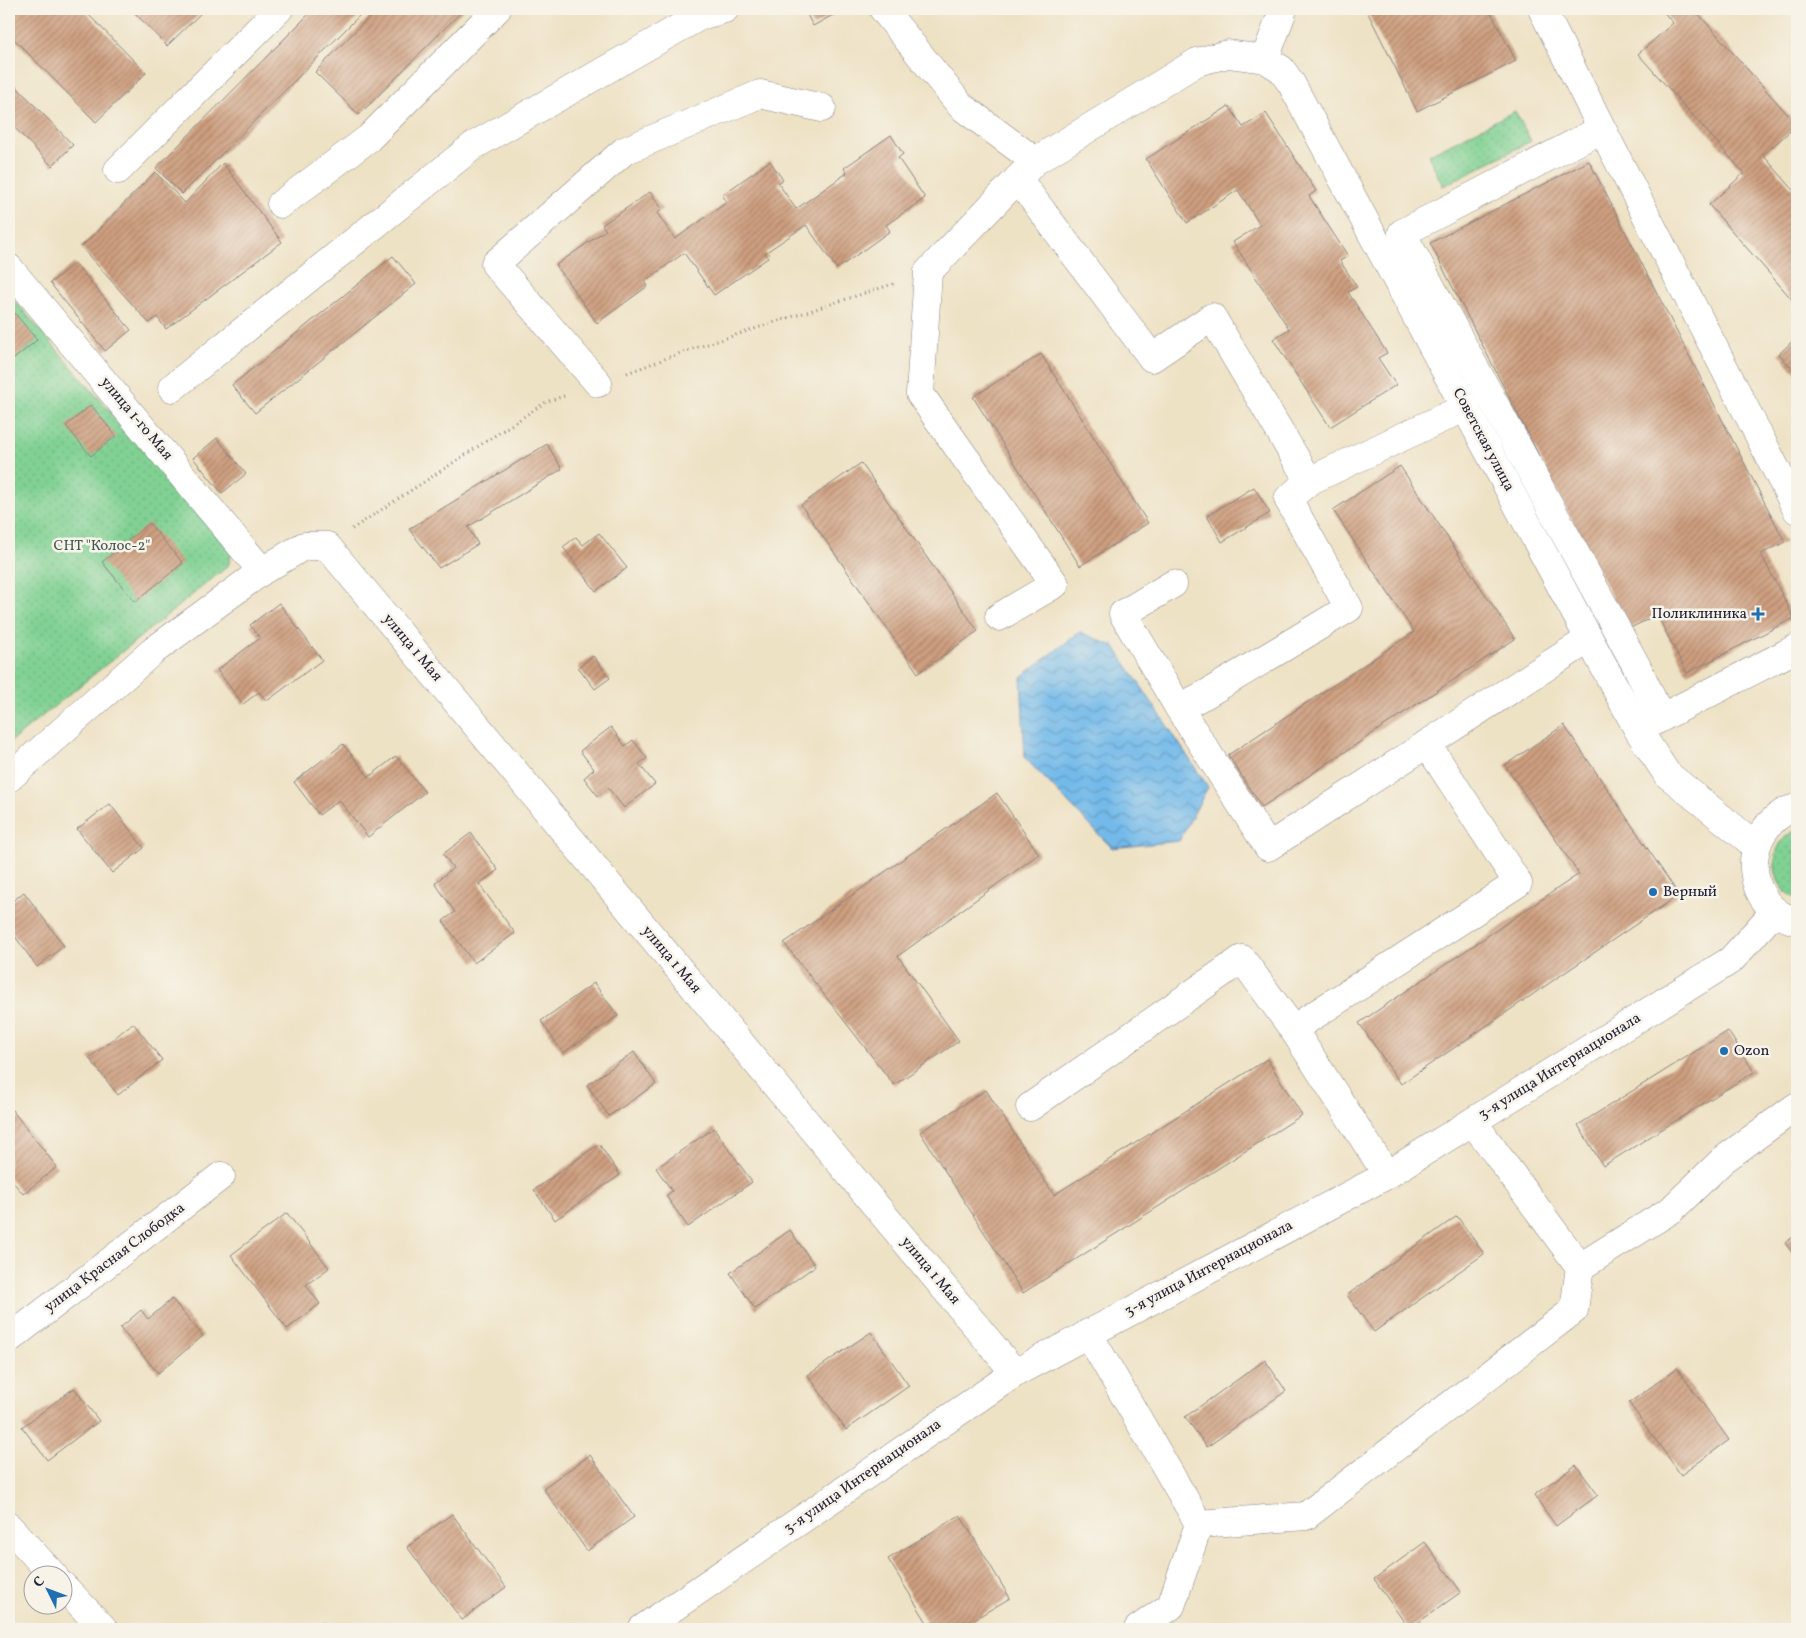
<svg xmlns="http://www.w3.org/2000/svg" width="1806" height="1638" font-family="Vollkorn,serif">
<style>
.green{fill:url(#green-dots);stroke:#517a67}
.water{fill:url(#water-waves);stroke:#4a6e92}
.building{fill:url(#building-hatch)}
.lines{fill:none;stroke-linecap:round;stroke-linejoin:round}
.minor-casing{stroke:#888280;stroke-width:29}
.path{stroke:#888280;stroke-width:3;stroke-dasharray:1 4;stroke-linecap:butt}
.minor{stroke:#fff;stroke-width:28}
.poi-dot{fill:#1f6fb2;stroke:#f7f3e8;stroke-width:2}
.labels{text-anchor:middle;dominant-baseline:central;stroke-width:5;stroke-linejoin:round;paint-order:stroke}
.street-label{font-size:15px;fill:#22223b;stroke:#f7f3e8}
.park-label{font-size:15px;fill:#3e5755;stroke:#f7f3e8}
.poi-label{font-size:15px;fill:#22223b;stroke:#f7f3e8;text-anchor:start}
</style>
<defs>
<pattern id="green-dots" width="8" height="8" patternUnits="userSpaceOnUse" patternTransform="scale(1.25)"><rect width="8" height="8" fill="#80d193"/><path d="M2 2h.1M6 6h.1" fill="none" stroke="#6eb380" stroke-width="1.8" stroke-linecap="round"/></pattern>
<pattern id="water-waves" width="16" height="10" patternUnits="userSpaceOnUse" patternTransform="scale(1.25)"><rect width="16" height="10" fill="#73baea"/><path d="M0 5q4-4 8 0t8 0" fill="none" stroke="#5e97bf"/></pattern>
<pattern id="building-hatch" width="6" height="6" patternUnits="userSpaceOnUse" patternTransform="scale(1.25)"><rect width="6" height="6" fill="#ce9f7f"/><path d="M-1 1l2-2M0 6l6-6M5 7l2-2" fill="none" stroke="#a78169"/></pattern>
</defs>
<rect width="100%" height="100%" fill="#f7f3e8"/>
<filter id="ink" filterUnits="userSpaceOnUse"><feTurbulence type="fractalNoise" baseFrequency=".02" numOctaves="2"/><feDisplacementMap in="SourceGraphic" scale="10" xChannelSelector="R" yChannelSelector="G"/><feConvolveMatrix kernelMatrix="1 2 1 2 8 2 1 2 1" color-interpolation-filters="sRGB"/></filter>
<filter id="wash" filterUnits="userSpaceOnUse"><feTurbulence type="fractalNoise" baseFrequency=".0096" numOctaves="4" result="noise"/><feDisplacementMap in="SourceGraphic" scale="20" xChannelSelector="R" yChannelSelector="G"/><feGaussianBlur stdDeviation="1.12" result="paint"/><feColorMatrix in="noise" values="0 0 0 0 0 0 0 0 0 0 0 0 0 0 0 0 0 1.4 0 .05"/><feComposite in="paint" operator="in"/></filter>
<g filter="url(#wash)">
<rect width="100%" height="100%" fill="#eee2c5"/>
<!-- green -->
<g class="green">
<polygon points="1515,111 1531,141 1443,186 1428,155"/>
<polygon points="9,294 232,553 228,566 9,743"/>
<path d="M1797,830V899C1768,888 1767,840 1797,830Z"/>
</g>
<!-- water -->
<polygon class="water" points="1080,632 1115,647 1208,787 1179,841 1112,848 1025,758 1021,677"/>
<g id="blocks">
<!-- building -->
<g class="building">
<polygon points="9,9 83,9 146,73 96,122 9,34"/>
<polygon points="131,9 205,9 167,46"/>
<polygon points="314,9 366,9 182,194 156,168"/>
<polygon points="377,9 464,9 359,115 315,72"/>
<polygon points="804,9 839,9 840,11 813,26"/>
<polygon points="1366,9 1489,9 1516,61 1417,111"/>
<polygon points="1661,9 1694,9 1797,125 1763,155 1797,194 1797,305 1709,205 1744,173 1638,54 1673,23"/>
<polygon points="9,79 73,145 52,166 9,122"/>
<polygon points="1229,106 1243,127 1266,113 1316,191 1309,196 1348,256 1340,261 1357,287 1348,292 1387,353 1378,358 1396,385 1330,427 1273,339 1289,329 1233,242 1260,225 1238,190 1187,223 1146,159"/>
<polygon points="891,135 903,154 898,158 925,198 886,225 890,231 837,269 806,225 765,253 768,258 714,295 684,253 645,281 648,286 597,323 556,265 606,230 602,225 650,192 662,209 657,213 675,239 727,202 722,195 770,161 783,180 778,183 796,209 847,173 844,168"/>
<polygon points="1589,161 1785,542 1761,554 1794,618 1687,673 1657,615 1628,629 1430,243"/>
<polygon points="223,163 282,242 166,329 157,317 149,323 81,247 155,172 185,203"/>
<polygon points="393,256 416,284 255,413 232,385"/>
<polygon points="75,263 131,330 105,351 50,283"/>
<polygon points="13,311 37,340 9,363 9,315"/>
<polygon points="1797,337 1797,374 1779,354"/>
<polygon points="1041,354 1148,523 1080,566 973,397"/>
<polygon points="91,405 116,436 91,456 66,426"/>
<polygon points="217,438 246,474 222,493 193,458"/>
<polygon points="547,444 562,469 468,527 478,544 439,568 409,529"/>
<polygon points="861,463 978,631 918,673 801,505"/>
<polygon points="1400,466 1515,639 1262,807 1228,755 1414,632 1333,510"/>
<polygon points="1254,487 1270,513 1222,542 1207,516"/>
<polygon points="149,523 183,563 135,602 102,562"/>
<polygon points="599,533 627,568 596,591 563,547 576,537 583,545"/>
<polygon points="279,603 322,660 267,701 259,692 243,704 217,670 260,638 250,625"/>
<polygon points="593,656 610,678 595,689 578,667"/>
<polygon points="1564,725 1679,895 1401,1084 1359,1023 1579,874 1505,765"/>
<polygon points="611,727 625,746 633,740 647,758 639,764 655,784 624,808 608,788 598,796 584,778 594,769 580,751"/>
<polygon points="343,744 369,777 396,756 425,792 368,837 339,800 319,815 294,782"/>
<polygon points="997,793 1039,854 898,956 959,1041 894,1085 784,943"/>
<polygon points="110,804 144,848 112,873 77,829"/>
<polygon points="471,833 498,870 479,884 515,933 474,963 443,921 455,912 435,883 453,868 443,854"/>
<polygon points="24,892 64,946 37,967 9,928 9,904"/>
<polygon points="594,983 618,1016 563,1053 541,1021"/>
<polygon points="133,1023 162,1060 118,1095 89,1058"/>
<polygon points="1728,1031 1754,1072 1603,1166 1578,1125"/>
<polygon points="634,1052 656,1084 609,1116 587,1085"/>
<polygon points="1267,1059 1302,1115 1023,1293 920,1132 986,1090 1054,1195"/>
<polygon points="12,1110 57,1167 23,1194 9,1177 9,1113"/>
<polygon points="714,1128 752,1182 688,1227 666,1196 672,1191 656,1168"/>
<polygon points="599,1144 620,1175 555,1220 534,1190"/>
<polygon points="287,1213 329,1268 306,1285 320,1304 287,1329 231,1255"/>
<polygon points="1457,1216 1484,1254 1374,1332 1347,1295"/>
<polygon points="790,1230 815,1266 755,1309 730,1273"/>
<polygon points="1797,1234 1797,1259 1785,1243"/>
<polygon points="172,1299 203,1336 158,1373 120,1328 141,1310 148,1319"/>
<polygon points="871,1332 909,1386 846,1430 808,1375"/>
<polygon points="1265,1360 1286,1391 1207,1447 1185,1417"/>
<polygon points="1677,1368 1729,1440 1681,1475 1629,1403"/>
<polygon points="74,1388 99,1421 47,1460 22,1427"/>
<polygon points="590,1455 634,1517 587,1551 543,1488"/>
<polygon points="1576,1465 1598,1495 1556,1526 1534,1495"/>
<polygon points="452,1514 506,1587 462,1620 407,1547"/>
<polygon points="960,1515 1010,1598 958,1629 931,1629 888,1559"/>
<polygon points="1425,1542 1461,1592 1409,1629 1374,1579"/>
<polygon points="326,1623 332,1629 318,1629"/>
</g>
</g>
</g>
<g filter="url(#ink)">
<use href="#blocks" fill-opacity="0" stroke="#888280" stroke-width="1"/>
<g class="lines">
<defs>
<g id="minor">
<polyline points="883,9 961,106 1035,161"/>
<polyline points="1542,9 1602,129 1797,510"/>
<polyline points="1265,59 1282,13 1280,9"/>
<polyline points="1602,129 1402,233 1637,667 1661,718"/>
<polyline points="118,170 279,9"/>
<polyline points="1018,179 1152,358 1212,317 1309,481 1466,407"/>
<polyline points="281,204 369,138 497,9"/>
<polyline points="9,268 262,571"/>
<polyline points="598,383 495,264 624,151 760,94 822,108"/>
<polyline points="172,388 473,146 700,16 725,9"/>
<polyline points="1309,481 1288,499 1349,608 1208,693 1179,708 1268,847 1589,639"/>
<polyline points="1173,584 1123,614 1179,708"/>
<polyline points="999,617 1055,584 920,394 928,272 1035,161 1197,62 1228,54 1265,59 1281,69 1291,83 1638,730 1667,774 1756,846"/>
<polyline points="1645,726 1797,648"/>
<polyline points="9,778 153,651 262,571 304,546 327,546 1015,1373"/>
<path d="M1797,808C1793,809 1787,810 1783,813C1739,839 1746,910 1797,921"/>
<polyline points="1030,1107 1242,959 1293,1029"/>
<polyline points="1387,1175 1293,1029 1518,883 1427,744"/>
<polyline points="1580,1267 1671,1210 1723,1160 1797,1106"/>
<polyline points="1088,1333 1199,1524 1171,1606 1138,1629"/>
<polyline points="9,1339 221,1176"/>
<polyline points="1199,1524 1306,1516 1574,1310 1580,1267 1473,1122"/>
<polyline points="9,1527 54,1576"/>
<polyline points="62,1585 104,1629"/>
<polyline points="642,1629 1015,1373 1387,1175 1731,960 1775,911"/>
</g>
</defs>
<!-- minor casing -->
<use href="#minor" class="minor-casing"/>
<!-- path -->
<g class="path">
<polyline points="627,373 683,352 896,283"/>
<polyline points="352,529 546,402 567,395"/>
</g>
<!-- minor -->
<use href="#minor" class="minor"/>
</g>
</g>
<!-- markers -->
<g class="poi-dot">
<path d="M1755.5 606.5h5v5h5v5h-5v5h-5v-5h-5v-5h5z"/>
<circle cx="1653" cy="892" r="5"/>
<circle cx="1724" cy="1051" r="5"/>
</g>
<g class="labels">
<!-- street labels -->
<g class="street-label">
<text transform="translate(136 419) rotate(50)">улица 1-го Мая</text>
<text transform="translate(1483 440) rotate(62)">Советская улица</text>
<text transform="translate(412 648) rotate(50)">улица 1 Мая</text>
<text transform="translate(671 960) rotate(50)">улица 1 Мая</text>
<text transform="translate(1560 1067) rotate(-32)">3-я улица Интернационала</text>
<text transform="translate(115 1258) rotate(-37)">улица Красная Слободка</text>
<text transform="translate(1209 1269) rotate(-28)">3-я улица Интернационала</text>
<text transform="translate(930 1271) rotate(50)">улица 1 Мая</text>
<text transform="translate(863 1477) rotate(-35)">3-я улица Интернационала</text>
</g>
<!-- park labels -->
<g class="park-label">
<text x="102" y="546">СНТ "Колос-2"</text>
</g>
<!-- poi labels -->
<g class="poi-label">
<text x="1747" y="614" text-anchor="end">Поликлиника</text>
<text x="1663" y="892">Верный</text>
<text x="1734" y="1051">Ozon</text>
</g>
</g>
<!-- margin -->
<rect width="1806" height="1638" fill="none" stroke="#f7f3e8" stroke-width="30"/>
<!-- north arrow -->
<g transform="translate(48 1590) rotate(312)"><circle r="24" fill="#f7f3e8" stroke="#a29fa3"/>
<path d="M0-4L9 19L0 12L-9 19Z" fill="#1f6fb2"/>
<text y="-8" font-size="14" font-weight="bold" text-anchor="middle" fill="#22223b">С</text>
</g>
</svg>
